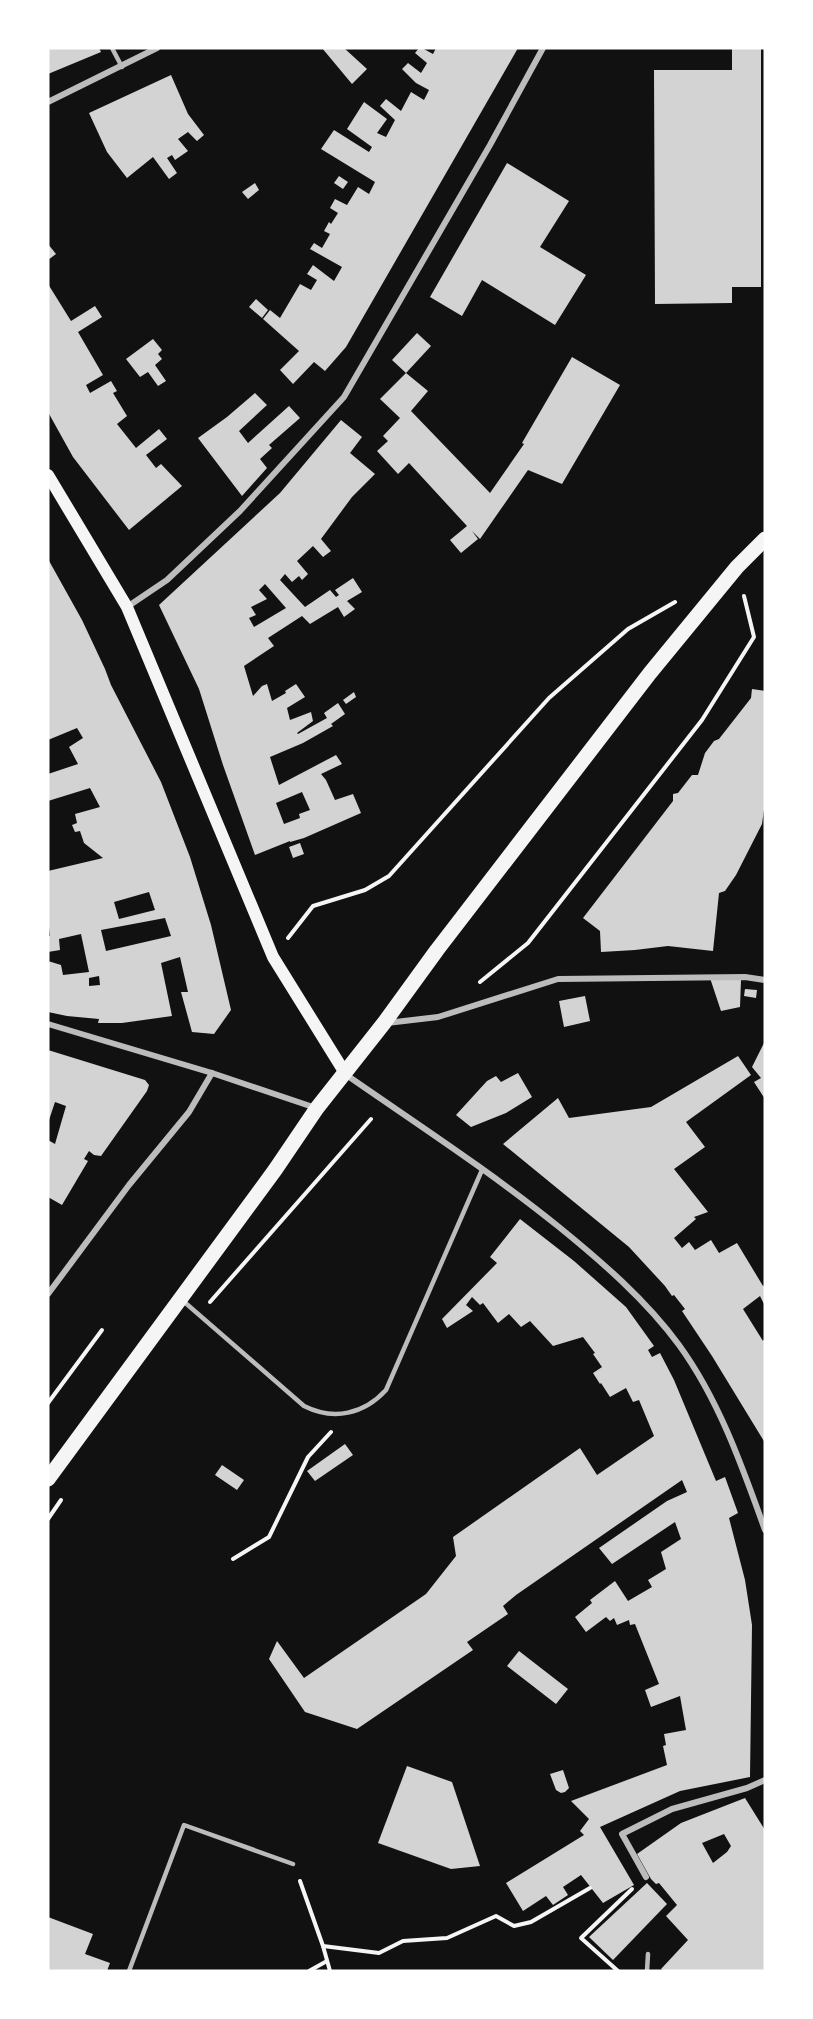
<svg xmlns="http://www.w3.org/2000/svg" width="813" height="2019" font-family="'Roboto Condensed',sans-serif">
<style>
.building{fill:#d3d3d3;fill-rule:evenodd}
.lines{fill:none;stroke-linecap:round;stroke-linejoin:round}
.path{stroke:#f5f5f5;stroke-width:4}
.service{stroke:#bcbcbc;stroke-width:4.5}
.minor{stroke:#bcbcbc;stroke-width:6}
.secondary{stroke:#f5f5f5;stroke-width:12}
.primary{stroke:#f5f5f5;stroke-width:15}
</style>
<rect width="100%" height="100%" fill="#111"/>
<!-- building -->
<g class="building">
<polygon points="48,48 99,48 101,52 48,74"/>
<polygon points="322,48 344,48 367,69 352,84"/>
<polygon points="419,48 422,48 433,54 436,48 518,48 346,347 325,371 314,362 293,384 280,370 299,351 263,319 270,310 280,318 300,284 311,290 317,280 307,274 313,265 334,281 342,267 310,249 314,243 322,248 330,234 324,231 329,222 331,224 338,213 330,208 335,199 347,205 358,187 369,194 375,182 321,149 334,130 369,152 372,147 347,129 364,102 387,119 377,133 386,137 395,120 380,106 386,99 401,111 411,92 424,100 429,90 416,83 402,69 408,63 421,73 427,63 415,53"/>
<polygon points="732,48 761,48 761,287 732,287 732,303 655,304 654,70 732,70"/>
<polygon points="171,75 188,114 204,135 197,141 188,132 178,139 188,151 175,160 172,155 167,158 177,173 169,179 153,157 127,178 107,152 89,113"/>
<polygon points="507,163 569,201 540,247 586,275 555,325 482,280 462,316 430,297"/>
<polygon points="339,176 348,182 343,189 334,183"/>
<polygon points="255,183 259,190 248,199 242,192"/>
<polygon points="48,244 56,254 48,260"/>
<polygon points="48,284 71,321 95,306 102,317 78,332 103,375 86,385 90,393 111,381 117,391 113,393 127,416 117,424 136,448 159,429 167,439 146,455 156,468 161,464 182,486 129,530 73,457 48,412"/>
<polygon points="256,299 268,310 262,318 249,307"/>
<polygon points="417,333 431,346 406,373 392,360"/>
<polygon points="153,339 162,350 158,354 162,359 155,365 166,381 158,386 148,372 140,377 126,359"/>
<polygon points="572,357 620,385 562,484 528,470 480,539 472,531 478,539 461,553 450,540 467,526 409,463 398,474 377,451 388,441 383,436 400,418 380,399 406,373 428,391 411,411 490,493 524,444 522,443"/>
<polygon points="255,393 267,405 239,431 248,443 289,406 300,418 269,445 272,448 260,459 267,468 242,496 198,438 227,417"/>
<path d="M341,420L362,437L350,453L375,474L352,497L321,539L331,551L323,557L313,546L297,561L308,574L302,580L299,576L292,582L285,574L280,580L305,607L330,590L336,597L339,595L335,590L353,578L362,592L347,601L355,609L344,617L338,607L310,624L302,616L268,638L274,646L244,666L253,696L262,686L267,684L272,701L286,693L285,691L296,684L305,697L287,708L290,720L311,712L313,721L297,733L298,734L327,718L324,713L338,703L345,714L331,724L333,726L303,743L270,757L279,785L336,755L342,764L321,774L326,780L335,800L353,794L361,813L304,838L290,842V841L255,855L223,765L199,689L159,605L280,493ZM265,584L286,608L254,627L249,618L256,615L251,607L267,599L259,590ZM302,792L310,810L299,814L300,818L284,824L276,803Z"/>
<path d="M48,559L82,620L105,669L111,685L161,782L190,857L211,925L231,1010L214,1034L192,1032L181,992H188L180,957L161,963L172,1016L122,1023H98L99,1019L67,1016L48,1012V961L61,965L63,975L89,972L81,934L59,939L60,950L48,952V936H50L48,919V871L103,858L84,843L80,831L75,832L72,825L77,823L75,814L100,807L90,788L48,801V774L78,764L69,747L83,738L77,728L48,740ZM149,892L155,910L119,919L114,902ZM165,918L171,936L106,951L101,930ZM99,976L100,985L89,986V978Z"/>
<polygon points="752,689 765,691 765,802 762,824 736,875 725,891 719,893 713,951 668,946 635,950 601,952 600,931 583,918 673,801 673,794 678,793 692,775 698,775 705,753 714,741 719,739 751,698"/>
<polygon points="354,692 356,697 346,704 343,700"/>
<polygon points="300,843 304,854 293,858 289,847"/>
<polygon points="710,978 741,980 740,1007 721,1011"/>
<polygon points="745,989 757,990 756,998 744,996"/>
<polygon points="585,996 590,1021 564,1027 559,1001"/>
<polygon points="765,1041 765,1099 754,1082 761,1078 752,1067"/>
<polygon points="48,1050 145,1080 149,1085 147,1091 101,1156 94,1155 89,1151 84,1159 88,1161 62,1205 48,1197 48,1140 55,1144 66,1106 55,1102 48,1123"/>
<polygon points="738,1056 751,1075 686,1122 705,1147 674,1169 708,1212 694,1217 696,1219 674,1238 682,1248 689,1242 695,1250 711,1240 719,1253 737,1243 763,1286 765,1285 765,1306 760,1296 743,1309 763,1341 765,1338 765,1443 712,1356 682,1311 685,1309 674,1295 672,1296 665,1286 629,1247 503,1144 558,1098 569,1118 651,1107"/>
<polygon points="518,1073 532,1097 506,1113 471,1127 456,1115 487,1081 496,1076 501,1082"/>
<polygon points="520,1219 574,1261 626,1307 654,1346 648,1350 652,1357 660,1353 674,1380 716,1481 725,1477 738,1513 729,1518 745,1580 752,1625 750,1777 680,1791 600,1827 634,1885 603,1903 581,1875 563,1887 568,1895 553,1905 546,1896 523,1911 506,1883 584,1835 580,1831 589,1819 571,1801 667,1765 663,1746 666,1745 664,1734 686,1730 680,1696 651,1707 645,1690 659,1684 635,1624 630,1625 629,1620 617,1625 614,1618 610,1621 606,1617 586,1632 575,1617 592,1603 590,1600 615,1581 628,1601 652,1587 648,1580 666,1569 661,1552 681,1539 675,1522 612,1564 599,1548 667,1501 687,1492 682,1480 516,1595 503,1606 508,1614 467,1642 473,1650 357,1729 305,1712 269,1659 277,1641 304,1678 426,1594 456,1556 453,1537 580,1448 597,1475 654,1436 639,1400 633,1402 626,1388 610,1397 601,1383 600,1384 593,1373 602,1367 593,1354 595,1353 583,1337 553,1346 530,1321 521,1327 509,1314 498,1323 483,1303 480,1305 472,1297 466,1305 473,1311 447,1328 442,1319 497,1263 490,1257"/>
<polygon points="345,1444 353,1455 315,1481 307,1471"/>
<polygon points="222,1465 244,1480 237,1490 215,1475"/>
<polygon points="519,1651 568,1689 556,1704 507,1666"/>
<polygon points="407,1766 452,1782 480,1866 451,1869 378,1843"/>
<polygon points="563,1770 569,1788 565,1792 561,1793 556,1790 550,1774"/>
<path d="M745,1798L765,1830V1971H664L661,1969L688,1940L666,1916L677,1905L659,1883L656,1884L651,1879L637,1854L681,1823ZM724,1834L731,1846L727,1852L713,1863L702,1843Z"/>
<polygon points="647,1883 667,1904 613,1960 589,1937"/>
<polygon points="48,1917 93,1934 85,1954 110,1963 107,1971 48,1971"/>
</g>
<g class="lines">
<!-- path -->
<g class="path">
<polyline points="288,938 313,906 365,890 389,876 549,698 628,629 675,602"/>
<polyline points="480,982 528,943 702,720 754,637 744,596"/>
<polyline points="210,1302 371,1119"/>
<polyline points="48,1403 102,1330"/>
<polyline points="48,1519 61,1500"/>
<polyline points="233,1559 269,1537 308,1457 331,1432"/>
<polyline points="300,1881 323,1946 379,1953 403,1941 447,1938 496,1916 514,1926 531,1922 590,1888"/>
<polyline points="323,1946 330,1971"/>
<polyline points="309,1971 327,1961"/>
<polyline points="618,1971 581,1938 632,1889"/>
</g>
<!-- service -->
<g class="service">
<polyline points="112,48 122,67"/>
<path d="M182,1300L304,1406C334,1421 364,1414 386,1390L482,1170"/>
<polyline points="129,1971 184,1825 293,1864"/>
<polyline points="647,1971 648,1954"/>
</g>
<!-- minor -->
<g class="minor">
<polyline points="48,102 157,48"/>
<polyline points="127,607 167,580 240,511 344,397 490,145 543,48"/>
<polyline points="387,1023 438,1017 558,979 745,977 765,980"/>
<polyline points="48,1024 212,1073 316,1108"/>
<path d="M345,1074C417,1124 491,1172 559,1227C602,1262 646,1300 679,1345C719,1400 742,1466 765,1530"/>
<polyline points="48,1294 129,1185 189,1112 212,1073"/>
<polyline points="646,1877 622,1834 672,1809 747,1788 765,1780"/>
</g>
<!-- secondary -->
<polyline class="secondary" points="48,475 127,607 273,957 345,1073"/>
<!-- primary -->
<polyline class="primary" points="48,1479 275,1170 317,1108 384,1023 437,950 650,673 737,567 765,539"/>
</g>
<!-- border -->
<rect width="813" height="2019" fill="none" stroke="#ffffff" stroke-width="99"/>
</svg>
